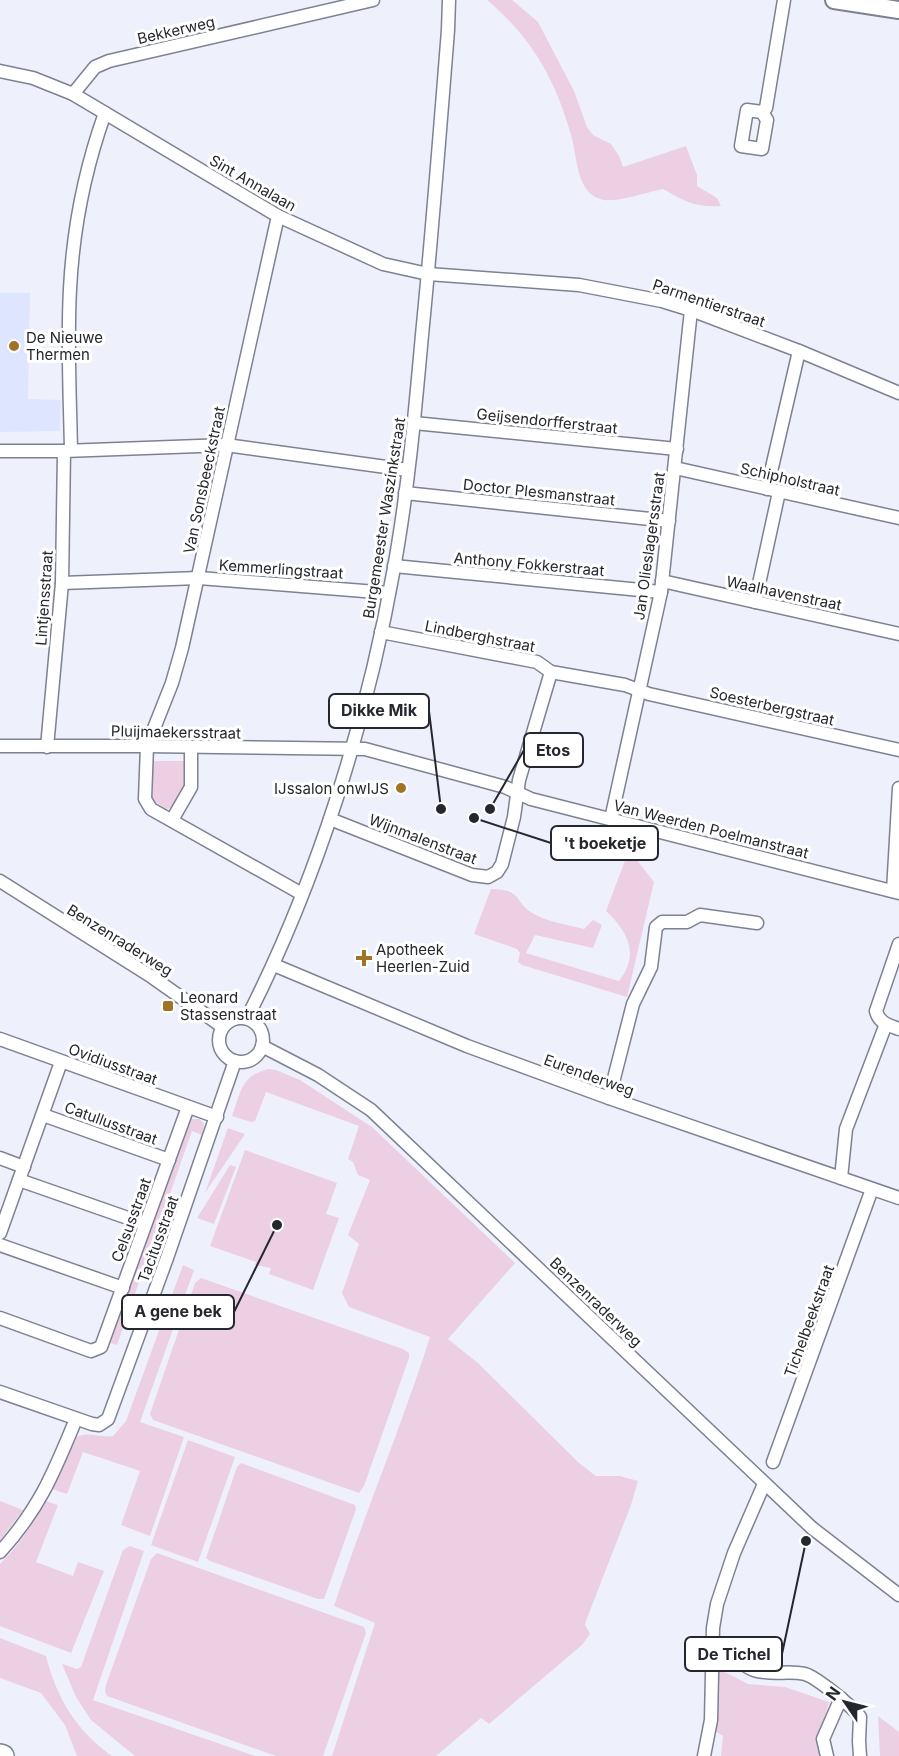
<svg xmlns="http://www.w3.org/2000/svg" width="899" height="1756" font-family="Inter,sans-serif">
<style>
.built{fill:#dee5ff}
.green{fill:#edcfe3}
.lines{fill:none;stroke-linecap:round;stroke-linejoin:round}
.street-casing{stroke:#7d8192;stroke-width:15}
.secondary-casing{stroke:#7d8192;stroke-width:20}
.highway-casing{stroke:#7d8192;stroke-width:24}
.street{stroke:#fff;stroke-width:12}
.secondary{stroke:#fff;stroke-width:16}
.highway{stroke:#fff;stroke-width:21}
.poi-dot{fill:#a17325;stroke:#fff;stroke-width:2}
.labels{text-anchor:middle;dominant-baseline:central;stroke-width:6;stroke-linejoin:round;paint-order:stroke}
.street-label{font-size:15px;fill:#25272e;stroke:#fff}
.poi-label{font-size:15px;fill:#25272e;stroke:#fff;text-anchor:start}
.leader{fill:none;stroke:#25272e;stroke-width:2}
.callout-dot{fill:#25272e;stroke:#fff;stroke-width:2}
.callout{fill:#fff;stroke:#25272e;stroke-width:2}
.callout-label{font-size:16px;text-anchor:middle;font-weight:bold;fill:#25272e}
</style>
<rect width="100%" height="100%" fill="#eef1fc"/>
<!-- built -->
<polygon class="built" points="0,293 30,293 28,399 61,400 60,431 0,432"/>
<!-- green -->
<g class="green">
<path d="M487,0H512L538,22L574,91L587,127L593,135L611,144L619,156L623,167L686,146L697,175V186L717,198L721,206C696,208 684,201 663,189C647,192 615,204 600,199C576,192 577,155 571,135C555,79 532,38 487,0Z"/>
<polygon points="152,761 186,761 186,784 172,808 166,809 151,799"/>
<path d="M629,850L654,882L627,997L522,965L518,962L520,953L517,949L474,934L491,889C524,889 513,903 534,914C549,922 568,925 584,929L593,920L602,925L593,948L535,935L526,953L619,981C640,954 628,932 606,911Z"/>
<path d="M269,1069L276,1070L300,1080L372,1127L515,1263L448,1339L478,1363L579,1463L596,1476H620L638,1481L631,1505L586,1621L585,1625L590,1634L582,1645L489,1724L481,1718L436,1756H332L375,1623L334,1606C364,1515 401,1428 430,1337L349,1307L342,1293L359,1244L348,1235L370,1180L358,1175L353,1162L348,1159L359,1126L266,1092L255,1121L251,1122L232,1116C241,1092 241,1075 269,1069Z"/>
<polygon points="192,1119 199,1119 204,1123 202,1135 192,1131 117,1345 108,1342 189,1120"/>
<polygon points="228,1128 245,1134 205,1193"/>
<polygon points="245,1150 337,1183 326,1214 339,1218 313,1290 269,1274 271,1268 255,1265 256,1262 210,1246"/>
<polygon points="230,1165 236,1167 214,1224 197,1218"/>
<path d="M183,1265L194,1270L140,1422L184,1437L150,1536L121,1525L140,1471L83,1452L67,1494L52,1489L77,1437C88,1431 101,1438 113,1436L126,1421Z"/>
<polygon points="201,1278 403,1349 409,1353 409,1358 364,1486 359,1493 153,1420 150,1414 195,1283"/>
<polygon points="188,1440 235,1457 198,1562 151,1545"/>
<polygon points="241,1463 355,1505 356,1509 324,1599 318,1599 210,1561 206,1558 237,1467"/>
<polygon points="0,1501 23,1510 0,1540"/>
<path d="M46,1501L58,1505L36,1562L73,1576L78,1562L104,1571L71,1653L0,1626V1564C19,1545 33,1524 46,1501Z"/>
<polygon points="130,1546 144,1551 93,1700 255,1756 135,1756 91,1720 76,1697 62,1664 77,1669 81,1667 123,1550"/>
<polygon points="157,1553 364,1627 366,1633 323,1756 276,1756 107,1696 105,1691 106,1685 151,1559"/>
<path d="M0,1638L46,1656C56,1697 77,1732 112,1756H77L65,1725L41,1693L0,1678Z"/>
<polygon points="719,1669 748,1684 785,1687 829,1702 819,1739 819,1756 721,1756 723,1736 715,1731"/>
<polygon points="878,1716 899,1732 899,1756 880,1756"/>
</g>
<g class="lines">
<defs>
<g id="street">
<polyline points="0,71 33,78 73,94 278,216 383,264 428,274 579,285 662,301 691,310 799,351 899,393"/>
<polyline points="73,94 95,67 109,61 373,0"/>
<polygon points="747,110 762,112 767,120 762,149 741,146"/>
<polyline points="762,112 766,108 784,0"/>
<polyline points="278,216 182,648 172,683 147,746 145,799 151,809 302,894"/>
<polyline points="414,423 677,449"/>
<path d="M71,450C70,397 67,343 70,289C73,230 85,169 105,113"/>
<polyline points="0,451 64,451 226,445 408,470"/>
<polyline points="675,468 899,518"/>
<polyline points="767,489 799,351"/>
<polyline points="405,493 669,521"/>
<polyline points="394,566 661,592"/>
<polyline points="662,581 899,634"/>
<polyline points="62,583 199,578 389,593"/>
<polyline points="755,602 779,492"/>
<polyline points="381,632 537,662 551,672 625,685 649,694 899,750"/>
<polyline points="0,746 147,746 365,749 505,787 531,799 899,893"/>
<polyline points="47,747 62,583 64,451"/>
<polyline points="330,819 472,875 488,877 497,872 502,864 514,817 519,780 551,672"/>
<polyline points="611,819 661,592 691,310"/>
<polyline points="172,820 191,787 191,747"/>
<polyline points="0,881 152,977 223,1027"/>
<polyline points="893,891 899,788"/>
<path d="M899,944L876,1011C879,1023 888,1025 899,1029"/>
<polyline points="274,965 467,1046 609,1098 899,1198"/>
<circle cx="241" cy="1040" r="22"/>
<path d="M247,1018C317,881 367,720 394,568C408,491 415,413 422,335C432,234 440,132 448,30L449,0"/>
<polyline points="0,1039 217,1117"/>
<polyline points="262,1046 318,1075 371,1110 812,1528 899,1595"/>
<polyline points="609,1098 633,1004 651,967 656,927 662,922 687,922 700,915 757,923"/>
<polyline points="43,1115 169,1160"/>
<polyline points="0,1158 24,1167"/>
<polyline points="841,1178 846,1129 886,1024"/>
<polyline points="19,1180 145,1224"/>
<polyline points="0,1233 61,1062"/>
<polyline points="0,1245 123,1288"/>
<polyline points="0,1318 91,1351 101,1347 188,1107"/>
<polyline points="0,1392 92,1424 99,1425 108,1419 167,1258 235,1061"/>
<polyline points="773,1462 872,1189"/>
<path d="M0,1552C40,1508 54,1472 76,1419"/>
<path d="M712,1652C722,1653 730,1654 738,1660C744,1664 747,1668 754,1670C773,1676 787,1670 805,1674C816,1677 853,1707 860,1717L859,1741L860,1756"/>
<polyline points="704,1756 711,1720 713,1628 717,1604 734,1553 764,1484"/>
<polyline points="827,1756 823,1739 841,1698"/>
</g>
<polyline id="secondary" points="834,0 899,10"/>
<polyline id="highway" points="0,1755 3,1756"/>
</defs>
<!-- street casing -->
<use href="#street" class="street-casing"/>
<!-- secondary casing -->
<use href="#secondary" class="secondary-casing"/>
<!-- highway casing -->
<use href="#highway" class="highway-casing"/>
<!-- street -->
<use href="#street" class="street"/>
<!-- secondary -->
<use href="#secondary" class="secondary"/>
<!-- highway -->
<use href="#highway" class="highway"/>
</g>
<!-- markers -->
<g class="poi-dot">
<circle cx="14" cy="346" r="6"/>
<circle cx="401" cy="788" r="6"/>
<path d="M361 949h6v6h6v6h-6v6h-6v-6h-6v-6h6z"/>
<rect x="162" y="1000" width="12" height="12" rx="3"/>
</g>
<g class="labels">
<!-- street labels -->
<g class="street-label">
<text transform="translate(176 30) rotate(-13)">Bekkerweg</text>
<text transform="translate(253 183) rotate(30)">Sint Annalaan</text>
<text transform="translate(709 303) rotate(19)">Parmentierstraat</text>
<text transform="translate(547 421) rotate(6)">Geijsendorfferstraat</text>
<text transform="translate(790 479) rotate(13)">Schipholstraat</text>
<text transform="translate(204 480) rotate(-78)">Van Sonsbeeckstraat</text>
<text transform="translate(539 492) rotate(6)">Doctor Plesmanstraat</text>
<text transform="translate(384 518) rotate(-81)">Burgemeester Waszinkstraat</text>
<text transform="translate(649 546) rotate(-82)">Jan Olieslagersstraat</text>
<text transform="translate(529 564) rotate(5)">Anthony Fokkerstraat</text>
<text transform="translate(281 569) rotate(4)">Kemmerlingstraat</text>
<text transform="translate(784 593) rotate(12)">Waalhavenstraat</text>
<text transform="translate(44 598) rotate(-86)">Lintjensstraat</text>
<text transform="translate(480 636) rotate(11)">Lindberghstraat</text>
<text transform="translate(772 706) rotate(13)">Soesterbergstraat</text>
<text transform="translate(176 732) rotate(1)">Pluijmaekersstraat</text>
<text transform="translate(711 829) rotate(14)">Van Weerden Poelmanstraat</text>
<text transform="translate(423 839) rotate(21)">Wijnmalenstraat</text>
<text transform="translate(120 940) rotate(32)">Benzenraderweg</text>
<text transform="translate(113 1064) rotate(20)">Ovidiusstraat</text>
<text transform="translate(589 1075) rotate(20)">Eurenderweg</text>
<text transform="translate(111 1123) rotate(20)">Catullusstraat</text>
<text transform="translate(131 1220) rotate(-70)">Celsusstraat</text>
<text transform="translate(158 1239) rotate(-70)">Tacitusstraat</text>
<text transform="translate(596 1302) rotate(44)">Benzenraderweg</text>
<text transform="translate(809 1321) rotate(-70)">Tichelbeekstraat</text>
</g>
<!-- poi labels -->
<g class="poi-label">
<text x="26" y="337">De Nieuwe<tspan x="26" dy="17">Thermen</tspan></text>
<text x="389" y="788" text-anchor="end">IJssalon onwIJS</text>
<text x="376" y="949">Apotheek<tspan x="376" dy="17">Heerlen-Zuid</tspan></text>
<text x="180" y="997">Leonard<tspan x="180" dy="17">Stassenstraat</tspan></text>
</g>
</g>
<!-- callouts -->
<path class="leader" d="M441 809L429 711M490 809L524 750M474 818L551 843M277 1225L234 1312M806 1541L782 1654"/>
<g class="callout-dot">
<circle cx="441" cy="809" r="6"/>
<circle cx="490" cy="809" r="6"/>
<circle cx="474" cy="818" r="6"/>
<circle cx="277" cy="1225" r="6"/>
<circle cx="806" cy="1541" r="6"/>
</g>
<g class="callout">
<rect x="329" y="694" width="100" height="34" rx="6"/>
<rect x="524" y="733" width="59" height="34" rx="6"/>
<rect x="551" y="826" width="107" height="34" rx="6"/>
<rect x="122" y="1295" width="112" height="34" rx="6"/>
<rect x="685" y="1637" width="97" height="34" rx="6"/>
</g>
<g class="callout-label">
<text x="379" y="716">Dikke Mik</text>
<text x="553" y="756">Etos</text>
<text x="605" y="849">'t boeketje</text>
<text x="178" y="1317">A gene bek</text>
<text x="734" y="1660">De Tichel</text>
</g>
<!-- north arrow -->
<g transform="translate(845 1702) rotate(305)" stroke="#ffffff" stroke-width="4.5" paint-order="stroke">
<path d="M0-4.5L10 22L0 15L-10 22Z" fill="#25272e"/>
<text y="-9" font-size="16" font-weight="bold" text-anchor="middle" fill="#25272e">N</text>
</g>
</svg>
